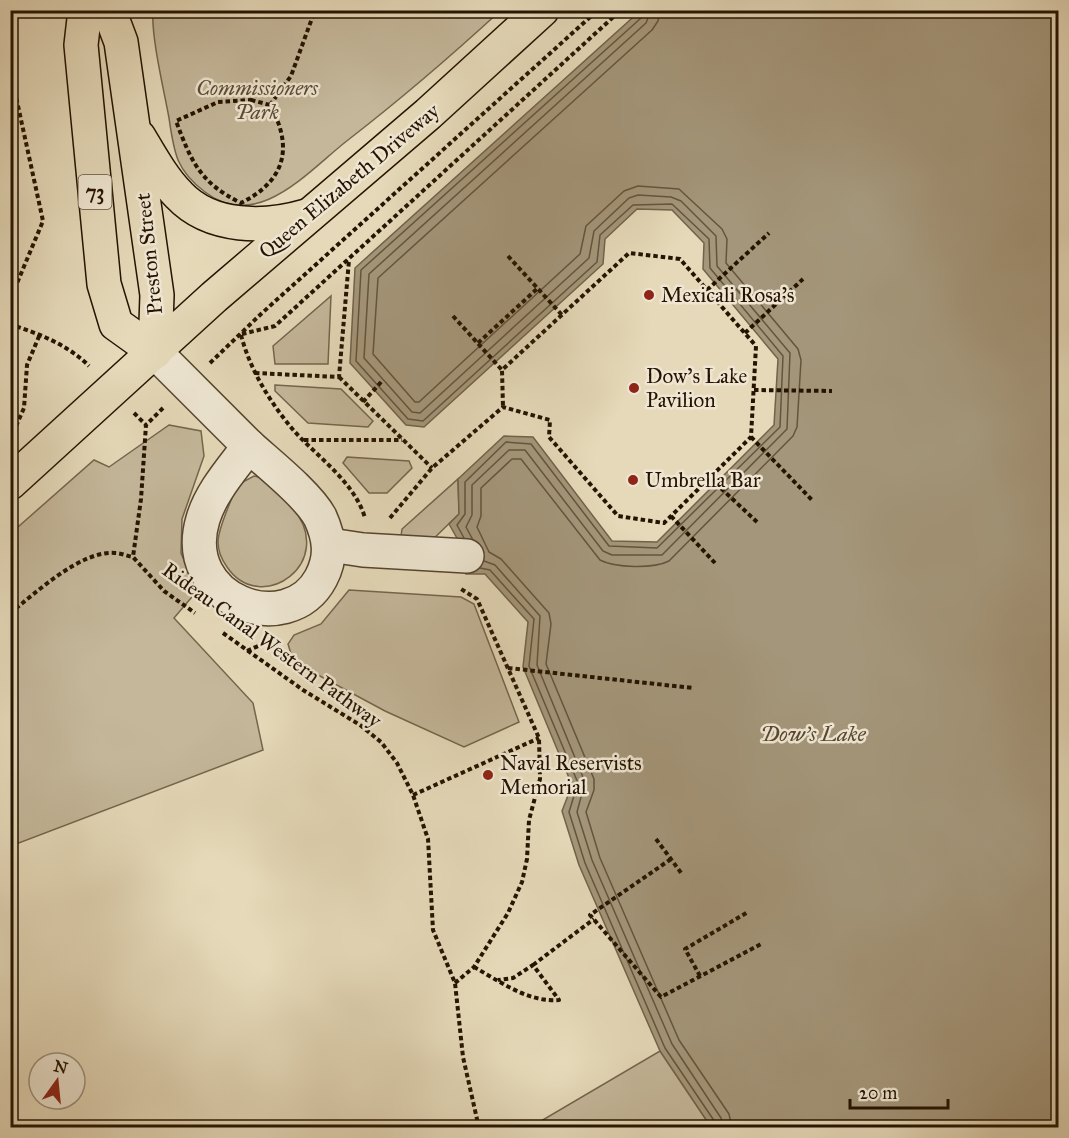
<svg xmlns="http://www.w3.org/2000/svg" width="1069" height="1138" font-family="'IM FELL Great Primer',serif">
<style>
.green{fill:#c4b79a;stroke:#74654d;stroke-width:1.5}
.water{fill:#a4967a;stroke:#716249;stroke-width:1.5}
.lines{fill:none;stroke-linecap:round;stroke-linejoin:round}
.shore{stroke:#64543d;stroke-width:1.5}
.minor-casing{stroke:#55442e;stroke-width:36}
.major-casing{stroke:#251300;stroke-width:36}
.path{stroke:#251300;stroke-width:4;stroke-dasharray:4.5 3;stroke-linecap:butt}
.minor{stroke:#eee6d2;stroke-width:33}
.major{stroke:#e5d9b9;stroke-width:33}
.poi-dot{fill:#8f2418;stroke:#eee6d2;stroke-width:2}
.labels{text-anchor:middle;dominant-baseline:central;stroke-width:5;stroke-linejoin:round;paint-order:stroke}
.shield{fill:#eee6d2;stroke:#61523f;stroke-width:1.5}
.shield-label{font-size:20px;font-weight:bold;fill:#251300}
.park-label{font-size:21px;font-style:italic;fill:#5d4c36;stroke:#eee6d2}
.street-label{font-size:21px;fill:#251300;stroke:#eee6d2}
.poi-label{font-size:21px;fill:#251300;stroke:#eee6d2;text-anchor:start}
.water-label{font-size:22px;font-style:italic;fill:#584731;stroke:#eee6d2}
</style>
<rect width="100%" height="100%" fill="#e5d9b9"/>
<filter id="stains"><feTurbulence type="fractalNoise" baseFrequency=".00333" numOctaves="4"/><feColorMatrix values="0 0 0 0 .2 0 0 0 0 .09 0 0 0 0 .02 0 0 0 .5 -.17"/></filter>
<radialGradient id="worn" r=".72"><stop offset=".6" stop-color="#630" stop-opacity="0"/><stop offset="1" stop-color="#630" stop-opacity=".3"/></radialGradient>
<!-- green -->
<g class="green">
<path d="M153,11H500C451,56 401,99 348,140C309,170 258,233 205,192C176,170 174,153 169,118C164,90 151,37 153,11Z"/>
<polygon points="331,296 328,364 275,364 273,346"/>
<polygon points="275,385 341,389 373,421 368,427 308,423 275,391"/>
<polygon points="169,425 201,431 204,456 182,519 181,553 197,591 174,618 253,703 263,750 11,846 10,534 94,460 109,467"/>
<polygon points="347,457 409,461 412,468 387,493 369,493 343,463"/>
<path d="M254,476C273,480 280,493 292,507C339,562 261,617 227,567C222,560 218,551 218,542C218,527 232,500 237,485Z"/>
<polygon points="458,479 459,514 427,545 400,544 402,529"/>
<polygon points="349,590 461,597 474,604 519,722 464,747 385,711 303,667 292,657 288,644 294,635 321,624"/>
<polygon points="660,1051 711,1127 529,1128"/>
</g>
<!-- water -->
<polygon class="water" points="640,11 1058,11 1058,1127 711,1127 660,1051 579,865 562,811 572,785 523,667 528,622 485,574 466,574 467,556 449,524 459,514 458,479 504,436 533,437 612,541 657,542 774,425 778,359 703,269 704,243 672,210 637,209 605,239 603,264 424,427 406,425 350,363 355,268"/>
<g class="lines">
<!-- shore -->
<g class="shore">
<path d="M660,10L658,21L652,30L378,278L373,354L415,402H419L580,254L586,226L624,191L638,186L679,189L722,229L727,239L726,263L798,349L801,360L797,427L793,436L669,561C653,569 615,568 600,560L521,459H512L481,488V516L477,527L489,552L501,559L549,613L551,624L546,664L594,779V790L586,812L600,858L679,1040L729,1114L732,1128"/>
<polyline points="464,538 457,525 465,514 465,482 506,442 531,444 609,546 657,548 780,427 783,356 710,268 709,239 672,204 633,205 600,235 597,262 423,421 408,419 356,361 361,270 641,18 643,10"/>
<polyline points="473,540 466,527 472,515 472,485 509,450 525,450 603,551 612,555 662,555 787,429 790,353 717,266 716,236 681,201 671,197 638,195 629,198 594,231 589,258 420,413 412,412 364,358 369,274 646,23 651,10"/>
<polyline points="484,561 495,565 540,616 537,665 585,782 577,812 592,860 672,1044 721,1118 723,1128"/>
<polyline points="480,568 490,570 534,619 529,666 578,783 569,812 585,863 665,1048 715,1122 716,1128"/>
</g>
<defs>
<g id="minor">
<polyline points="155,352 249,446"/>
<path d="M249,446C269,464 308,495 320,517C330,539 332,557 321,578C288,640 178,601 203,519C211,492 232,469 249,446Z"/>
<polyline points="330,545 363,550 467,556"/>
</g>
<g id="major">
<polyline points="85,10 81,45 104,284 116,324 155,352"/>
<polyline points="109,10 121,42 157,295 155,352"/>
<path d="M139,137C151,157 163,179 179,195C211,229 265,228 306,216"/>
<polyline points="10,483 214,297 428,114 542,10"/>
</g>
</defs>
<!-- minor casing -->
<use href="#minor" class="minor-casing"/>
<!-- major casing -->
<use href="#major" class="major-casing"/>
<!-- path -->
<g class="path">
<path d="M10,69L43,221L15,288L12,325C40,334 68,345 89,366"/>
<path d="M251,100L270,105C294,148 285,181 241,203C200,183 191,161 176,121L218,102Z"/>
<polyline points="270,105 291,76 315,10"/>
<polyline points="508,256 562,315"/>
<polyline points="707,290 769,233"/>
<polyline points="453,316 502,370"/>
<polyline points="745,333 803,279"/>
<polyline points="242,334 275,326 621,10"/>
<path d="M241,335C250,370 271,404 295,432C319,458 355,483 365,518"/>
<polyline points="478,343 538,288"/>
<polyline points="210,363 261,314 598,10"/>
<polyline points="255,373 339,377 349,260"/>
<polyline points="339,377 432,468"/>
<polyline points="754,390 832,391"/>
<polyline points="363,402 382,381"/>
<polyline points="163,408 146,425 141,499 133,557 164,591 195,613"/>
<polyline points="134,413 146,425"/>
<polyline points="13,433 24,408 27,365 40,334"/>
<polyline points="751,437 812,500"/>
<polyline points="304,440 402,440"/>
<polyline points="710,478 757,522"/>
<polyline points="671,516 715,563"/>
<polyline points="390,518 432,468 503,407 550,420 549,437 618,516 664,523 751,437 756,346 680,259 629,253 502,370 503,407"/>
<path d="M10,613C36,593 81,550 115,553C121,553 127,556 133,557"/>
<polyline points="223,633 303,690 360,725 381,742 397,763 413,795 428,839 433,930 455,983 463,1057 479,1128"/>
<polyline points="247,651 267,642"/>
<polyline points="508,668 693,688"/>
<polyline points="413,795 539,738"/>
<polyline points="656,839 682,874"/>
<polyline points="671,859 590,915 661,997 763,943"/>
<polyline points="533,965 594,919"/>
<path d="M474,967C499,981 529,1003 559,1000L533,965L513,978L498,980"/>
<polyline points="700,976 685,949 748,912"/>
<polyline points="455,983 474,967 508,913 522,882 527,859 529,820 540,779 539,738 477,599 461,589"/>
</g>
<!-- minor -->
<use href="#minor" class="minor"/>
<!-- major -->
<use href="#major" class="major"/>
</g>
<!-- markers -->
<g class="poi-dot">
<circle cx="649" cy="295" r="6"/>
<circle cx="634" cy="388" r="6"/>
<circle cx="633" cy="480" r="6"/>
<circle cx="488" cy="775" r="6"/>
</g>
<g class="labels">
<!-- shield labels -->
<rect class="shield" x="78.5" y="175" width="33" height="34" rx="4.5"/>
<g class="shield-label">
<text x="95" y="192">73</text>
</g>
<!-- park labels -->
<g class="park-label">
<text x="257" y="88">Commissioners<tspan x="257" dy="24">Park</tspan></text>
</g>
<!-- street labels -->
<g class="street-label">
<text transform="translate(349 181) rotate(-40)">Queen Elizabeth Driveway</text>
<text transform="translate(149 254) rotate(-96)">Preston Street</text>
<text transform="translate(272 645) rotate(36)">Rideau Canal Western Pathway</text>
</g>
<!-- poi labels -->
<g class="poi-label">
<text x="661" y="295">Mexicali Rosa's</text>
<text x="646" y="376">Dow's Lake<tspan x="646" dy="24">Pavilion</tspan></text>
<text x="645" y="480">Umbrella Bar</text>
<text x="500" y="763">Naval Reservists<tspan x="500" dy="24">Memorial</tspan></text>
</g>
<!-- water labels -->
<g class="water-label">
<text x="813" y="733">Dow's Lake</text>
</g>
</g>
<!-- margin -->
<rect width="1069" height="1138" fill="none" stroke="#e5d9b9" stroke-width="36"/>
<rect x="12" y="12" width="1045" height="1114" fill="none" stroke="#251300" stroke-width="3"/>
<rect x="18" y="18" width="1033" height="1102" fill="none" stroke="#251300" stroke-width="1.5"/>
<!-- north arrow -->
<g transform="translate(57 1081) rotate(15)"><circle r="28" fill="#eee6d2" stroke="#9e927e" stroke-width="1.5"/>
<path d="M0-4.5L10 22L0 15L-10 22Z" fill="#8f2418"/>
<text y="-9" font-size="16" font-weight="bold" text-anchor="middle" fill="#251300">N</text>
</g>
<!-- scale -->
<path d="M850 1099v9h98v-9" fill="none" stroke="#251300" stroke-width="3"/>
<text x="859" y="1099" font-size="18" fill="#251300" stroke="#eee6d2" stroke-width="4.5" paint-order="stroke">20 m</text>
<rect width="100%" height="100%" filter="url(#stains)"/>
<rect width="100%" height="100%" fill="url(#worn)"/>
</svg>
